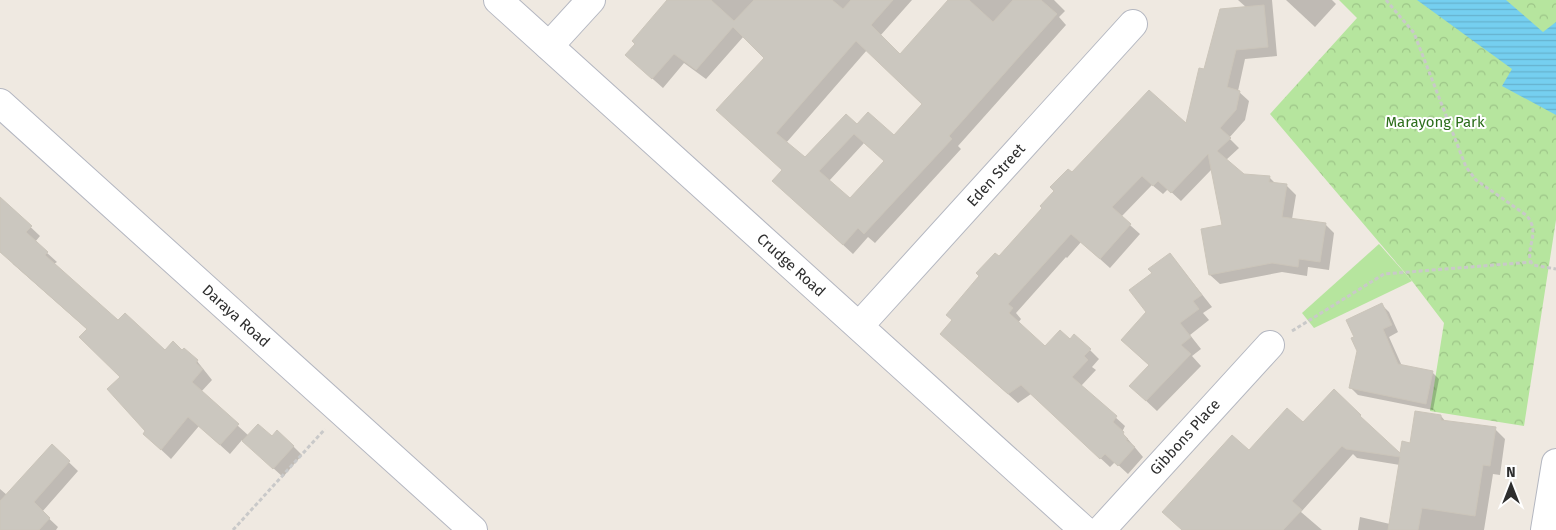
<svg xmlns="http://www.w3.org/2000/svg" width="1556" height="530" font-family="'Fira Sans',sans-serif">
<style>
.grass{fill:#b6e59e}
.park{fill:url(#park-crowns)}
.water{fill:url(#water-rules)}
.shadow{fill:#0003;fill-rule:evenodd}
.building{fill:#cbc7bf;stroke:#cbc5ba;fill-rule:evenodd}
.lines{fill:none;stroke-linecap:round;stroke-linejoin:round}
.minor-casing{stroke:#b4b7c1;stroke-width:30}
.path{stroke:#c9c9c9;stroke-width:3;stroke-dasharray:4 2.5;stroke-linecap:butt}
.minor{stroke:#fff;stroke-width:28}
.labels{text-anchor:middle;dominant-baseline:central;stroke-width:4;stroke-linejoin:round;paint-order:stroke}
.park-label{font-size:15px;fill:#2c6e1b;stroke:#fff}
.street-label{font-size:15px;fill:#2e2e2e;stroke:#fff}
</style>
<defs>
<pattern id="park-crowns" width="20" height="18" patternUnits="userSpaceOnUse" patternTransform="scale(1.25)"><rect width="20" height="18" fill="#b6e59e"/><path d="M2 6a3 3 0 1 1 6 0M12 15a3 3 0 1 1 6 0" fill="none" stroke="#9dc588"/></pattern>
<pattern id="water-rules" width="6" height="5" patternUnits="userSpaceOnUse" patternTransform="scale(1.25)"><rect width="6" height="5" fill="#75cff0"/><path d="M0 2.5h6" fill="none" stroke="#66b2ce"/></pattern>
</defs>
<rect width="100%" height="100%" fill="#efe9e1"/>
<!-- grass -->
<polygon class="grass" points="1379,244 1412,281 1314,328 1302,313"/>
<!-- park -->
<polygon class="park" points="1339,0 1556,0 1556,220 1524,426 1430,411 1444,323 1412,281 1270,114 1357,18"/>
<!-- water -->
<polygon class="water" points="1417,0 1506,0 1543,32 1556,22 1556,115 1502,86 1512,69"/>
<!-- shadow -->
<g class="shadow">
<path d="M669,0H912L880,36L900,55L950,0H1054L1065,11L1059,17L1066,25L958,146L961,149L875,243L868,237L853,254L784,191L783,170L727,120L765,58L744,36L706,79L684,63L663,88L637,65ZM867,50L923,105L894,136L857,126L805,159L786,143ZM864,143L885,161L850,199L829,181Z"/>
<polygon points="1238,0 1272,0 1277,56 1245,59 1238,91 1249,101 1245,120 1229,138 1239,148 1226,160 1243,175 1269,177 1276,184 1286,185 1296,195 1292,219 1325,224 1334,233 1329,270 1308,267 1307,276 1282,272 1220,284 1210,275 1224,226 1212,169 1181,201 1168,189 1163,194 1152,185 1121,217 1140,234 1110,268 1081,242 1067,258 1066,257 1016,313 1021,319 1018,323 1045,348 1070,341 1090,350 1099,359 1092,367 1096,370 1081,386 1125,426 1122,432 1143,457 1128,474 1115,462 1110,467 1031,394 1018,403 951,343 953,320 999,258 1072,174 1187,126 1205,71 1247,8"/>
<polygon points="1286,0 1332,0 1336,4 1315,27"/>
<polygon points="0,198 40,236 35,242 57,262 54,264 119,322 165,351 182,352 184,349 197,361 212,380 201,392 249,436 272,437 293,446 302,455 283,477 242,440 230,454 199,426 171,459 154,443 121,377 88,330 13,264 0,235"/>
<polygon points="1170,254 1212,307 1203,313 1209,320 1190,335 1201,349 1192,356 1201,366 1157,411 1142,397 1150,366 1122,340 1148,312 1153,273"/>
<polygon points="1382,305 1389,312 1398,332 1389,337 1402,366 1432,372 1439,379 1433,410 1358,395 1351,388"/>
<polygon points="1441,416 1446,422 1495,429 1505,439 1500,475 1493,474 1484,530 1358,530 1360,517 1390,524 1400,465 1357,458 1353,454 1301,512 1322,530 1183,530 1249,452 1303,424 1401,455"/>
<polygon points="52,446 78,471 42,512 58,527 56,530 0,530 0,489 7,495"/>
</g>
<!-- building -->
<g class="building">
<path d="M667,0H711L734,21L754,0H832L843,9L851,0H893L871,25L900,54L948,0H969L993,22L1013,0H1041L1057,14L949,136L952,139L864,234L858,228L843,245L772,181L782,170L716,110L764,58L733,27L696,70L674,54L652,79L625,55L635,44L632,41ZM856,41L922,104L894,135L868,112L857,124L846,114L805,157L776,133ZM854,134L884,161L850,198L819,171Z"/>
<polygon points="1264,5 1268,47 1236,50 1227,87 1240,91 1236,110 1220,128 1231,138 1217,151 1244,174 1270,176 1269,182 1287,184 1282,217 1326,223 1320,262 1299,259 1298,267 1272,263 1209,275 1201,229 1222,225 1208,154 1171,193 1158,181 1153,186 1142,176 1112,207 1131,224 1100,259 1071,234 1008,304 1013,308 1009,313 1045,346 1060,330 1070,339 1074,334 1091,349 1084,356 1088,360 1072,377 1117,416 1113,422 1124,432 1123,434 1128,439 1126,440 1135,447 1118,466 1105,454 1100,459 1021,385 1008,394 940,334 952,320 946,315 979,276 976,273 995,253 999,256 1042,208 1040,206 1054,191 1050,187 1068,169 1072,172 1149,90 1186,123 1199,68 1204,69 1220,9"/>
<polygon points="0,197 32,226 26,232 48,252 45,255 118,320 125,313 165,350 173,341 182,350 184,348 198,360 196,363 203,369 192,382 239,424 220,445 188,417 161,450 143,434 145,431 107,389 120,377 79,337 87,329 0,252"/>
<polygon points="1170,253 1202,295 1193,301 1199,309 1180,323 1191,337 1181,345 1191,354 1146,401 1129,386 1149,365 1121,340 1146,312 1129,290 1152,273 1148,269"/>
<polygon points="1382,303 1392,325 1383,329 1398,364 1433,371 1426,404 1349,388 1357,351 1351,338 1354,337 1346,320"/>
<polygon points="1334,389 1361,415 1360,416 1400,453 1402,441 1410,443 1415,411 1441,415 1441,420 1496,427 1490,466 1483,465 1475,516 1422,508 1418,530 1388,530 1400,457 1346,449 1342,446 1292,501 1302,510 1283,530 1182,530 1162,512 1232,435 1249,450 1287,408 1303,422"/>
<polygon points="258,424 272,436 277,430 294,446 273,469 242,441"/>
<polygon points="52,444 70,461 34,502 50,518 39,530 0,530 0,501"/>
</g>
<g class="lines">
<defs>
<g id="minor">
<polyline points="498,0 1084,530"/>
<polyline points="549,46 591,0"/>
<polyline points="0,103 473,530"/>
<polyline points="859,326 1133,24"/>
<polyline points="1101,530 1270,345"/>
<polyline points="1545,530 1556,463"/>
</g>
</defs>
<!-- minor casing -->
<use href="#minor" class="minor-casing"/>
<!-- path -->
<g class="path">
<path d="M1386,0L1414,33L1466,167L1476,180L1526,215C1543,233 1522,251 1533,265L1556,269"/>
<polyline points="1292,331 1384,274 1531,262"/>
<polyline points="233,530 325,429"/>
</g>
<!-- minor -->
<use href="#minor" class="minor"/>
</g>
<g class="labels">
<!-- park labels -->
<g class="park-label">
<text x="1435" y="122">Marayong Park</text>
</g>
<!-- street labels -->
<g class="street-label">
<text transform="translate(996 175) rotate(-48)">Eden Street</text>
<text transform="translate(791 265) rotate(42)">Crudge Road</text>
<text transform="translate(236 316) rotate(42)">Daraya Road</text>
<text transform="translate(1185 437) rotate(-48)">Gibbons Place</text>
</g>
</g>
<!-- north arrow -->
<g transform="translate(1511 485)" stroke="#ffffff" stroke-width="4" paint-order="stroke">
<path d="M0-4L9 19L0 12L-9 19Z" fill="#2e2e2e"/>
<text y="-8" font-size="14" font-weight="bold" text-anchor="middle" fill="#2e2e2e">N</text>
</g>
</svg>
